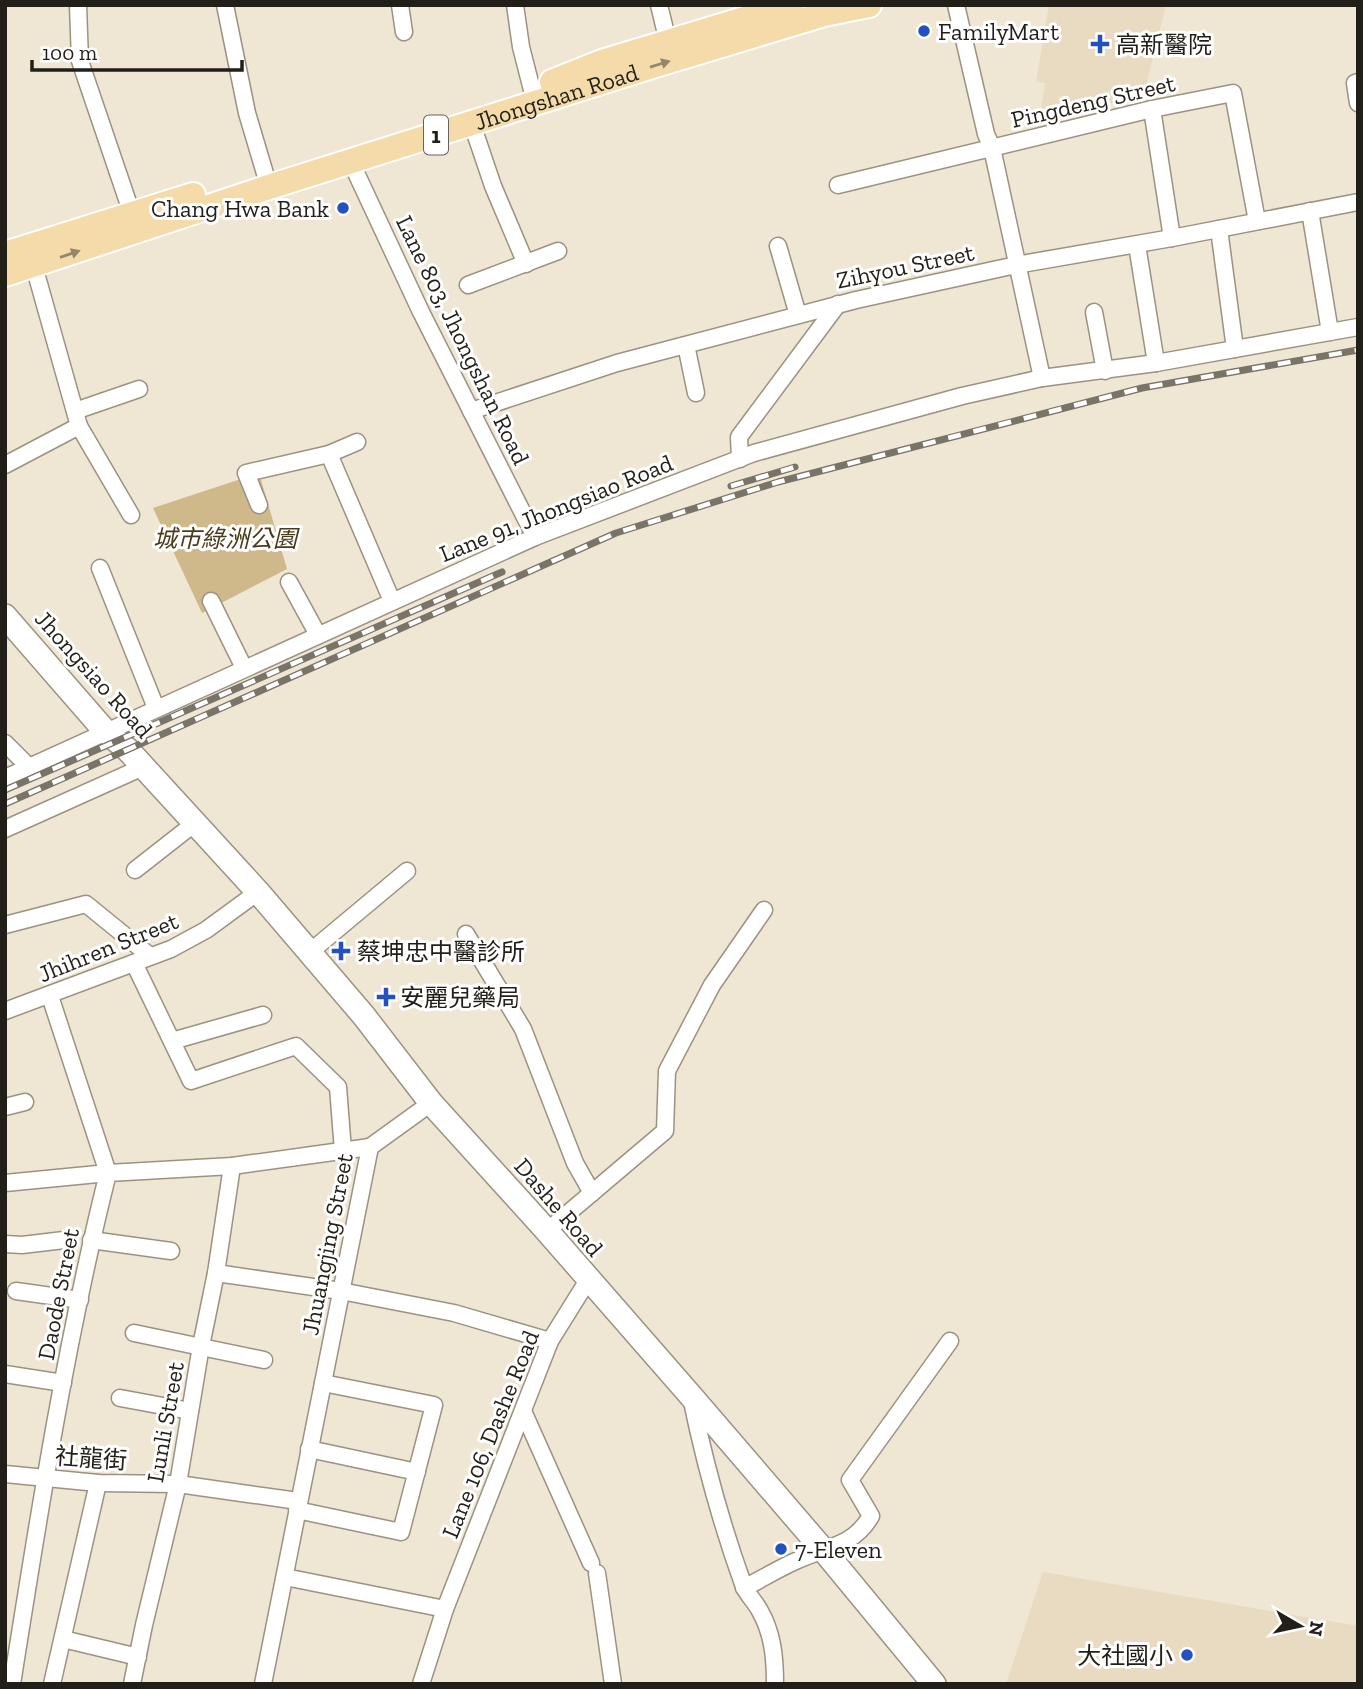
<svg xmlns="http://www.w3.org/2000/svg" width="1363" height="1689" font-family="'Zilla Slab','Noto Sans TC',serif">
<style>
.built{fill:#e8dbc2}
.green{fill:#cfb88a}
.lines{fill:none;stroke-linecap:round;stroke-linejoin:round}
.street-casing{stroke:#9b9281;stroke-width:19}
.secondary-casing{stroke:#9b9281;stroke-width:26}
.primary-casing{stroke:#fff;stroke-width:28}
.street{stroke:#fff;stroke-width:16}
.secondary{stroke:#fff;stroke-width:23}
.primary{stroke:#f4dba9;stroke-width:24}
.rail-casing{stroke:#797368;stroke-width:7}
.rail{stroke:#fff;stroke-width:4.5;stroke-dasharray:13;stroke-linecap:butt}
.oneway{fill:#968668}
.poi-dot{fill:#2351bf;stroke:#fff;stroke-width:2.5}
.labels{text-anchor:middle;dominant-baseline:central;stroke-width:6;stroke-linejoin:round;paint-order:stroke}
.shield{fill:#fff;stroke:#64625d;stroke-width:2}
.shield-label{font-size:23px;font-weight:bold;fill:#221f18}
.poi-label{font-size:24px;fill:#221f18;stroke:#fff;text-anchor:start}
.street-label{font-size:24px;fill:#221f18;stroke:#fff}
.park-label{font-size:24px;font-style:italic;fill:#4a3b1a;stroke:#fff}
</style>
<rect width="100%" height="100%" fill="#efe6d4"/>
<!-- built -->
<g class="built">
<polygon points="1049,5 1166,5 1144,94 1039,123 1045,83 1036,82"/>
<polygon points="1043,1572 1358,1626 1358,1684 1006,1684"/>
</g>
<!-- green -->
<polygon class="green" points="259,473 287,569 202,613 153,508"/>
<g class="lines">
<defs>
<g id="street">
<polyline points="78,5 80,61 132,214"/>
<polyline points="225,5 247,113 269,187"/>
<polyline points="400,5 404,32"/>
<polyline points="515,5 521,47 532,90"/>
<polyline points="659,5 668,42"/>
<polyline points="956,5 986,134 992,148 1042,378"/>
<polyline points="1358,82 1355,83 1358,103"/>
<polyline points="1152,109 1172,238"/>
<polyline points="472,124 493,186 526,264"/>
<polyline points="351,162 421,312 535,537"/>
<polyline points="838,185 1152,109 1233,93 1257,221"/>
<polyline points="1310,211 1330,332"/>
<polyline points="1219,229 1235,349"/>
<polyline points="1137,245 1156,363"/>
<polyline points="778,246 798,315"/>
<polyline points="34,266 79,426 131,515"/>
<polyline points="468,285 558,251"/>
<polyline points="1094,312 1105,371"/>
<polyline points="686,345 696,393"/>
<polyline points="75,411 139,389"/>
<polyline points="471,411 617,363 856,300 1016,265 1172,238 1358,202"/>
<polyline points="329,454 392,601"/>
<polyline points="740,459 739,437 838,304"/>
<polyline points="5,465 79,426"/>
<polyline points="259,505 246,473 329,454 357,442"/>
<polyline points="100,568 156,708"/>
<polyline points="289,582 318,635"/>
<polyline points="211,601 244,668"/>
<polyline points="5,743 29,767"/>
<polyline points="5,778 535,537 754,453 962,396 1042,378 1156,363 1358,327"/>
<polyline points="5,829 143,767"/>
<polyline points="135,870 195,823"/>
<polyline points="5,925 86,904 150,956"/>
<polyline points="466,934 523,1029 575,1163 592,1193"/>
<polyline points="310,952 407,871"/>
<polyline points="134,963 191,1081 296,1046 338,1087 343,1151"/>
<polyline points="5,1011 171,949 206,930 258,892"/>
<polyline points="172,1041 263,1015"/>
<polyline points="5,1107 25,1102"/>
<polyline points="5,1183 108,1173 50,996"/>
<polyline points="547,1231 665,1131 667,1071 712,985 764,910"/>
<polyline points="91,1240 171,1251"/>
<polyline points="5,1244 22,1245 64,1240"/>
<polyline points="216,1273 341,1291 454,1313 550,1341"/>
<polyline points="16,1291 80,1300"/>
<polyline points="134,1333 264,1360"/>
<polyline points="5,1374 63,1383"/>
<polyline points="323,1383 370,1147 431,1103"/>
<path d="M691,1397C704,1460 721,1523 743,1584C746,1594 755,1601 760,1611C773,1634 775,1658 775,1684"/>
<polyline points="120,1398 190,1411"/>
<polyline points="523,1411 591,1563"/>
<polyline points="309,1449 417,1472"/>
<polyline points="5,1474 98,1483 178,1484 298,1501"/>
<polyline points="597,1573 613,1684"/>
<polyline points="285,1577 445,1609"/>
<path d="M744,1588C762,1579 779,1568 798,1560C826,1547 854,1546 871,1516L850,1480L950,1341"/>
<polyline points="63,1639 138,1657"/>
<path d="M12,1684C39,1513 66,1341 108,1173L232,1166L370,1147"/>
<polyline points="52,1684 98,1483"/>
<polyline points="132,1684 144,1625 178,1484 201,1346 216,1273 232,1166"/>
<polyline points="263,1684 323,1383 434,1405 401,1532 297,1510"/>
<polyline points="421,1684 445,1609 550,1341 588,1280"/>
</g>
<polyline id="secondary" points="5,616 105,731 128,750 258,892 364,1016 431,1103 547,1231 691,1396 825,1552 934,1684"/>
<g id="primary">
<polyline points="552,82 602,62 791,5"/>
<polyline points="5,254 193,195"/>
<path id="s1" d="M5,274L269,187L649,67L824,14L869,5"/>
</g>
</defs>
<!-- street casing -->
<use href="#street" class="street-casing"/>
<!-- secondary casing -->
<use href="#secondary" class="secondary-casing"/>
<!-- primary casing -->
<use href="#primary" class="primary-casing"/>
<!-- street -->
<use href="#street" class="street"/>
<!-- secondary -->
<use href="#secondary" class="secondary"/>
<!-- primary -->
<use href="#primary" class="primary"/>
<defs>
<g id="rail">
<polyline points="731,486 795,467"/>
<polyline points="5,790 502,572"/>
<polyline points="5,804 616,533 778,482 1142,388 1358,350"/>
</g>
</defs>
<!-- rail casing -->
<use href="#rail" class="rail-casing"/>
<!-- rail -->
<use href="#rail" class="rail"/>
</g>
<!-- one-way arrows -->
<defs><path id="oneway-solid" d="M-6-.8H1V-3.2L6.5 0L1 3.2V.8H-6Z" transform="scale(1.75)"/></defs>
<g class="oneway">
<use href="#oneway-solid" transform="translate(660 64) rotate(-17)"/>
<use href="#oneway-solid" transform="translate(70 254) rotate(-19)"/>
</g>
<!-- markers -->
<g class="poi-dot">
<circle cx="924" cy="31" r="7"/>
<path d="M1096.5 33.5h7v7h7v7h-7v7h-7v-7h-7v-7h7z"/>
<circle cx="343" cy="208" r="7"/>
<path d="M337.5 940.5h7v7h7v7h-7v7h-7v-7h-7v-7h7z"/>
<path d="M382.5 986.5h7v7h7v7h-7v7h-7v-7h-7v-7h7z"/>
<circle cx="781" cy="1549" r="7"/>
<circle cx="1187" cy="1655" r="7"/>
</g>
<g class="labels">
<!-- shield labels -->
<rect class="shield" x="424" y="115.5" width="24" height="39" rx="5"/>
<g class="shield-label">
<text x="436" y="135">1</text>
</g>
<!-- poi labels -->
<g class="poi-label">
<text x="938" y="31">FamilyMart</text>
<text x="1116" y="44">高新醫院</text>
<text x="329" y="208" text-anchor="end">Chang Hwa Bank</text>
<text x="357" y="951">蔡坤忠中醫診所</text>
<text x="400" y="997">安麗兒藥局</text>
<text x="795" y="1549">7-Eleven</text>
<text x="1173" y="1655" text-anchor="end">大社國小</text>
</g>
<!-- street labels -->
<g class="street-label">
<text stroke="none"><textPath href="#s1" startOffset="579">Jhongshan Road</textPath></text>
<text transform="translate(1093 101) rotate(-13)">Pingdeng Street</text>
<text transform="translate(905 266) rotate(-12)">Zihyou Street</text>
<text transform="translate(463 340) rotate(64)">Lane 803, Jhongshan Road</text>
<text transform="translate(556 508) rotate(-22)">Lane 91, Jhongsiao Road</text>
<text transform="translate(94 674) rotate(48)">Jhongsiao Road</text>
<text transform="translate(108 947) rotate(-22)">Jhihren Street</text>
<text transform="translate(559 1207) rotate(49)">Dashe Road</text>
<text transform="translate(327 1244) rotate(-79)">Jhuangjing Street</text>
<text transform="translate(58 1294) rotate(-79)">Daode Street</text>
<text transform="translate(165 1422) rotate(-80)">Lunli Street</text>
<text transform="translate(490 1434) rotate(-68)">Lane 106, Dashe Road</text>
<text transform="translate(91 1458) rotate(4)">社龍街</text>
</g>
<!-- park labels -->
<g class="park-label">
<text x="225" y="538">城市綠洲公園</text>
</g>
</g>
<!-- border -->
<rect width="1363" height="1689" fill="none" stroke="#221f18" stroke-width="14"/>
<!-- north arrow -->
<g transform="translate(1300 1626) rotate(99)" stroke="#ffffff" stroke-width="5" paint-order="stroke">
<path d="M0-5L12 26L0 18L-12 26Z" fill="#221f18"/>
<text y="-10" font-size="19" font-weight="bold" text-anchor="middle" fill="#221f18">N</text>
</g>
<!-- scale -->
<path d="M32 60v10h210v-10" fill="none" stroke="#221f18" stroke-width="3.5"/>
<text x="42" y="60" font-size="21" fill="#221f18" stroke="#ffffff" stroke-width="5" paint-order="stroke">100 m</text>
</svg>
